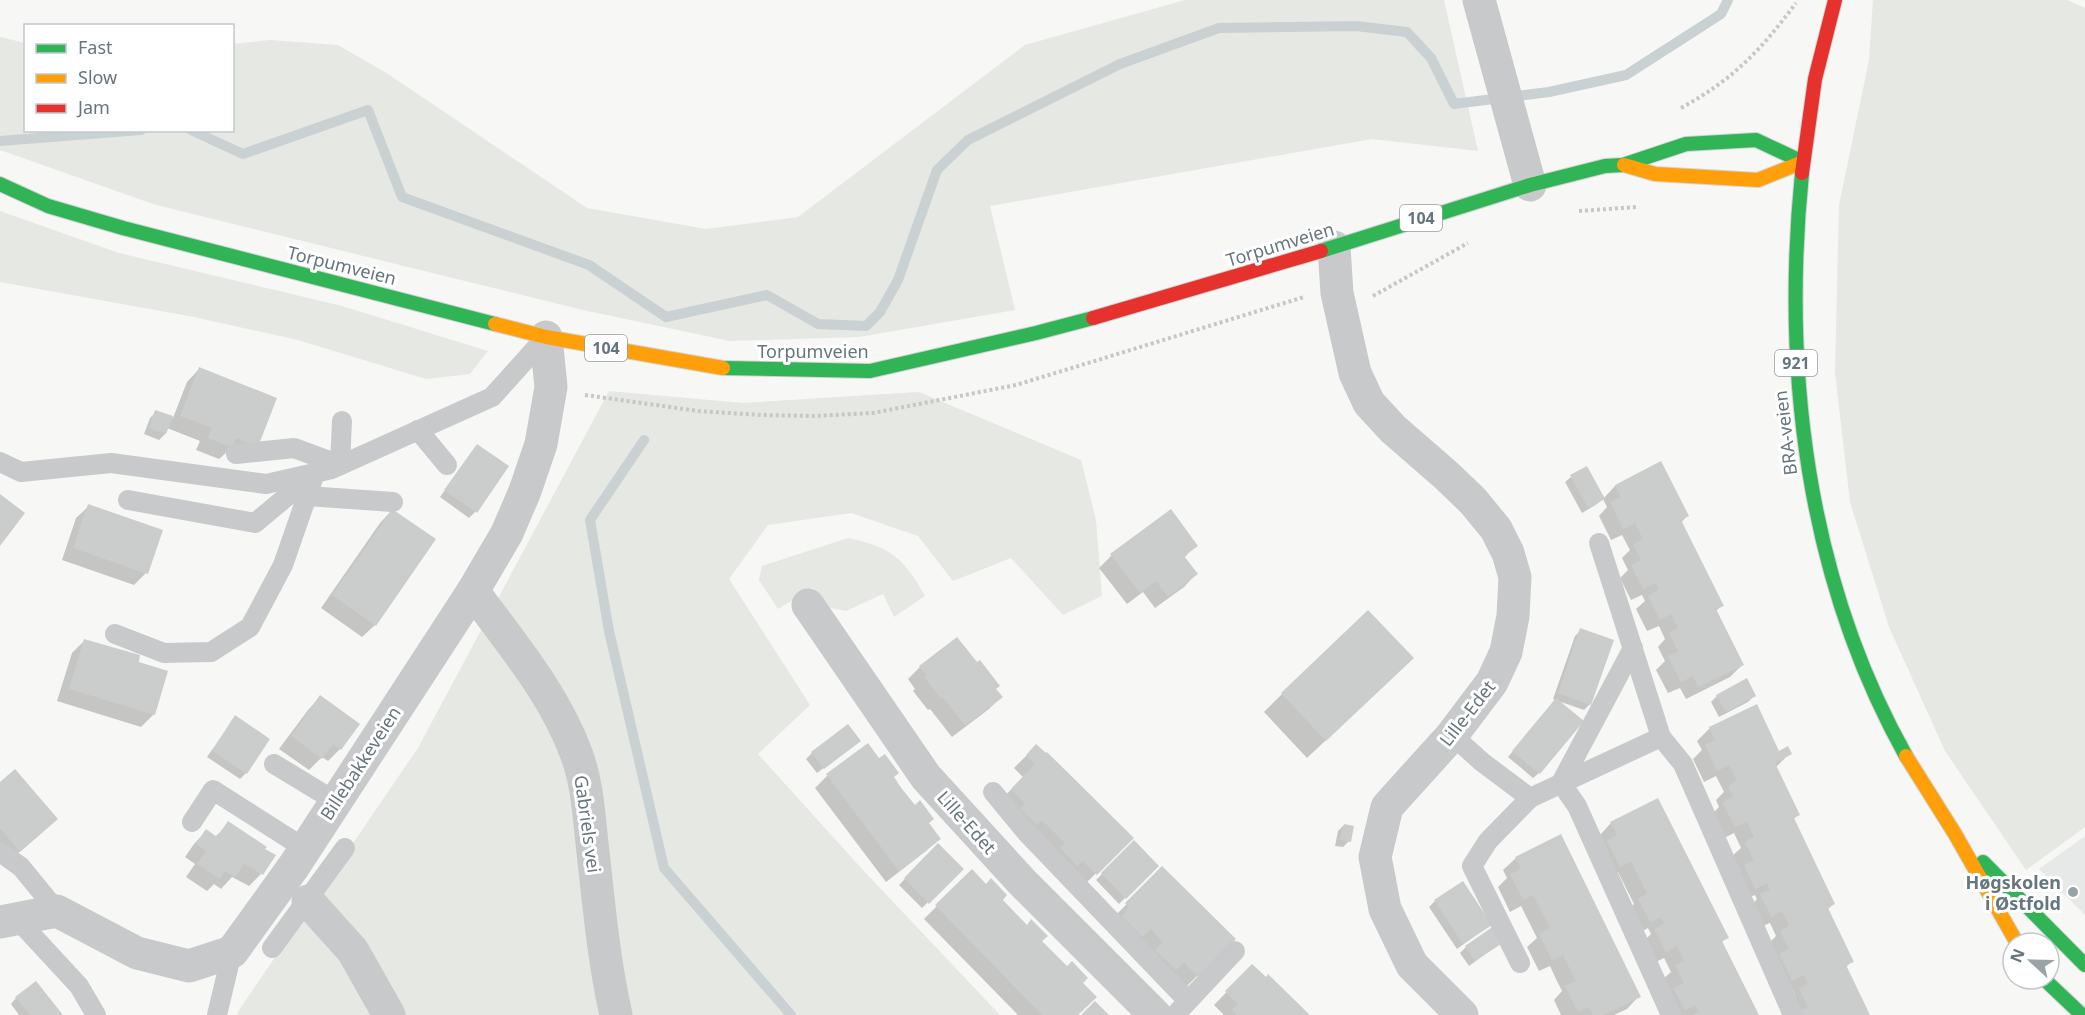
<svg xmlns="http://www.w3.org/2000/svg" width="2085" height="1015" font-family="'Noto Sans',sans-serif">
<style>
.built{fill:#e7e8e8}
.green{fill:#e6e8e4}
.shadow{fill:#0003}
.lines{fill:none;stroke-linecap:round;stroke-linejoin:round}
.stream{stroke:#c9d1d3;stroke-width:10}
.building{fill:#cbcdcd}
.fast-casing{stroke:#d2d3d3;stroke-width:16}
.slow-casing{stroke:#d2d3d3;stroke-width:16}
.jam-casing{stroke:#d2d3d3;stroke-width:16}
.path{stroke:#c6c7c8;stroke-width:4;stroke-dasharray:3 3;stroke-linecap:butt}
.lane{stroke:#c8c9ca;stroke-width:20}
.street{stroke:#c8c9ca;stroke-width:33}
.fast{stroke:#30b455;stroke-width:14}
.slow{stroke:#ff9f0a;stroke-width:14}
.jam{stroke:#e5322d;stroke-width:14}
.poi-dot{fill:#99a3a7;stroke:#fff;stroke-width:2}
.labels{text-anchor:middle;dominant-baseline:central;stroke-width:6;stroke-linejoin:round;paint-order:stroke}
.shield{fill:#fff;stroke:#949fa4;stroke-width:1.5}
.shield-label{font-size:16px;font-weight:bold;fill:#66767d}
.street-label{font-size:18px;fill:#66767d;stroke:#fff}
.poi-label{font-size:18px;font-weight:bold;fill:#66767d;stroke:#fff;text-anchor:end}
</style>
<rect width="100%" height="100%" fill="#f7f7f6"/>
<!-- built -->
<polygon class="built" points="2085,836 2085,915 2039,869"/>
<!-- green -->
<g class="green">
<polygon points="1185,0 1444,0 1478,151 1372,139 990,206 1015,310 859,337 730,341 583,310 156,205 0,150 0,37 25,43 26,130 232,130 233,44 270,40 338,45 388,74 587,208 706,229 798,217 1025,45"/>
<polygon points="1873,0 2067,0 2085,8 2085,827 2026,870 1945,751 1889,627 1850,502 1835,372 1839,205 1869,60"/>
<polygon points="0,211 119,253 342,306 488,351 470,374 426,379 298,340 194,317 0,282"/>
<polygon points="609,391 743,403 919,392 1081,460 1096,520 1102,596 1063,615 1011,558 953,581 918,536 851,513 768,525 729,579 810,705 758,754 862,869 1000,1015 238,1015 237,1013 418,748"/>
<path d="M848,538C892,547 904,559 925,596L894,617L883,594L846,611L826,607L813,588L778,609L759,580L762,566Z"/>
</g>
<!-- shadow -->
<g class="shadow">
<polygon points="199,369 275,399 244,459 227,452 219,459 196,450 200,441 167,428 165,434 159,440 144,434 150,418 156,412 173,418 187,382"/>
<polygon points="477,446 475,512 469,518 440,497"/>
<polygon points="1660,463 1687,516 1681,523 1722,605 1716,611 1743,664 1730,677 1686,699 1680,688 1668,693 1656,670 1665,661 1658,647 1665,639 1659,626 1647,631 1636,609 1645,601 1642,595 1631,600 1620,578 1628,570 1622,558 1630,550 1622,535 1611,540 1599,516 1607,507 1603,499 1615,486"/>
<polygon points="1571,477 1603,498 1597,504 1582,513 1565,482"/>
<polygon points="89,506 146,573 134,585 62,560 76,518"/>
<polygon points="392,510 375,625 362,637 321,608 380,523"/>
<polygon points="1196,545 1184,558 1196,574 1184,587 1155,608 1143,592 1127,604 1099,568 1111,556"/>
<polygon points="1581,630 1590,704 1584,710 1558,701 1539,773 1533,778 1508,757 1555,700 1553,699 1575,636"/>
<polygon points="85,640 137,663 154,714 141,727 57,701 72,653"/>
<polygon points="920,667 995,689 1001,697 989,709 952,737 930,709 928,710 913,691 915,689 908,679"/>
<polygon points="1394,676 1307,758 1264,712 1282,694"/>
<polygon points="1717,696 1754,696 1748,702 1719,717 1711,702"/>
<polygon points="320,697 340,749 328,761 322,757 309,770 279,749 308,710"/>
<polygon points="235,717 246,773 240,779 207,757"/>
<polygon points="1710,728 1778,753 1790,753 1776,767 1798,814 1793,820 1833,904 1827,910 1852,961 1846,967 1869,1015 1794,1015 1788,1002 1795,994 1768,944 1776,936 1770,923 1758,928 1748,908 1757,899 1755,895 1743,900 1733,855 1741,848 1734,833 1722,839 1711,815 1719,807 1716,800 1724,792 1716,776 1704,782 1693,759 1702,750 1697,741"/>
<polygon points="853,746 817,773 806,759 812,753"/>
<polygon points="1036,746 1132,838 1083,886 999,802 1023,777 1014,768"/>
<polygon points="827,776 892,778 939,839 926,851 886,882 815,788"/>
<polygon points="0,784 56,819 7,863 0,855"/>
<polygon points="229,823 261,874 249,886 232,877 221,889 214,884 207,891 186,877 195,864 185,857 194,844 206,831 215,837"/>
<polygon points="1611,823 1727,937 1721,943 1758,1015 1669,1015 1663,979 1671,972 1664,958 1654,963 1643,942 1651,934 1648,928 1637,934 1626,912 1634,904 1618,872 1607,878 1599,836"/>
<polygon points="1344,825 1349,841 1343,847 1335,846 1338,831"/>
<polygon points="1134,842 1157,866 1119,904 1096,880"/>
<polygon points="938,845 962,869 922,908 899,885"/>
<polygon points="1516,858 1639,996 1627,1009 1614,1015 1561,1015 1554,1000 1562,991 1555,977 1550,966 1539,971 1527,947 1537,938 1521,906 1510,912 1498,887 1507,878 1503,870"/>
<polygon points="1162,868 1234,939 1185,988 1114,917"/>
<polygon points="972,871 1081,983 1076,1015 1018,1015 924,919"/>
<polygon points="1435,901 1490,925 1457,949 1429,907"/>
<polygon points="1502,942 1469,966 1460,953 1466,947"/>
<polygon points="1252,966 1307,1015 1224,1015 1214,1005"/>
<polygon points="16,998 61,1015 19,1015 11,1004"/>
</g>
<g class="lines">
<!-- stream -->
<g class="stream">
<polyline points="191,130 243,154 368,110 402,197 589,265 666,317 767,295 818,324 866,326 880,312 898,280 937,170 968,140 1120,64 1219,28 1356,26 1407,32 1431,58 1454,104 1549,92 1626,75 1721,14 1728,0"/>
<polyline points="0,141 141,130"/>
<polyline points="644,440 590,520 609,631 664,868 791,1015"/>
</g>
</g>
<!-- building -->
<g class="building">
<polygon points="199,367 277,398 258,447 236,438 233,448 208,438 212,428 180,416"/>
<polygon points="155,410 173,416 166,434 149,428"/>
<polygon points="477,444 509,466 477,513 444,490"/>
<polygon points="1661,461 1689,516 1681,520 1724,606 1716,609 1744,665 1698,687 1693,676 1681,682 1668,656 1678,651 1669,633 1678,628 1671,614 1660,620 1648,596 1658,590 1657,586 1655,583 1643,589 1631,565 1641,560 1633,544 1643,539 1635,523 1623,529 1610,502 1621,497 1615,485"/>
<polygon points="1587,466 1605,499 1588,508 1570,475"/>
<polygon points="0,494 25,513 0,546"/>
<polygon points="88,504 163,530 148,574 73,548"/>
<polygon points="392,509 436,539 376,626 332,595"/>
<polygon points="1171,509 1198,546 1184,556 1198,574 1168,597 1156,581 1140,593 1110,554"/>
<polygon points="1368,610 1414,658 1326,741 1281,693"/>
<polygon points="1580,628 1614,640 1591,705 1558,693"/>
<polygon points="957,637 977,662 980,660 1000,686 996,689 1003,697 965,726 943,697 941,699 924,677 926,675 919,666"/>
<polygon points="84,639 140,655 139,662 168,671 155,715 69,689"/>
<polygon points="1747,678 1756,696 1726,712 1716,695"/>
<polygon points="320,695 360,724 341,750 333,744 322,759 291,736"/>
<polygon points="1556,698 1584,721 1540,774 1512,751"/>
<polygon points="1757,704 1779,751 1788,746 1792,754 1775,763 1800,815 1794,818 1835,904 1828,908 1854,962 1846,965 1870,1015 1800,1015 1798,1012 1808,1007 1799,988 1808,984 1804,975 1792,981 1779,954 1789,949 1780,931 1789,926 1782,911 1771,917 1760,894 1770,890 1767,883 1755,889 1744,865 1754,860 1745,842 1754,837 1747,822 1735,827 1722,802 1733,797 1728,786 1737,781 1729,765 1717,771 1705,745 1715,740 1709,727"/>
<polygon points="235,715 270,739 247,774 212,751"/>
<polygon points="848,724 861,741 824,769 811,752"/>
<polygon points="868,743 879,758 885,754 899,773 894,777 902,789 915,805 920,800 934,819 929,823 941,839 899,871 826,774"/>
<polygon points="1036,744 1046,753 1047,752 1134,838 1097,875 1083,861 1077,866 1060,848 1065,843 1042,820 1037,825 1020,808 1025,803 1011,789 1035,764 1026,755"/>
<polygon points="15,769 58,819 20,852 0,828 0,782"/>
<polygon points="1658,798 1729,938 1722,941 1759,1015 1693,1015 1699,1012 1695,1005 1685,1010 1673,988 1684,983 1675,965 1684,961 1677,946 1666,952 1654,929 1664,924 1661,917 1650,922 1638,899 1647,893 1631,861 1620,867 1607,841 1617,835 1610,822"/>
<polygon points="228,821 267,847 265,849 276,855 263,875 244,864 235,877 225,871 220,879 197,864 206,851 196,844 206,829 217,837"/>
<polygon points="1344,824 1354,826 1351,842 1340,840"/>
<polygon points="1561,834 1641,997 1603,1015 1593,1015 1589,1007 1578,1012 1565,986 1576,981 1563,955 1552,960 1539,934 1550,928 1533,895 1523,900 1510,874 1521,869 1515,857"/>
<polygon points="1134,840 1159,866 1126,899 1101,873"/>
<polygon points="938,843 964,869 929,904 904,878"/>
<polygon points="1162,866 1236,939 1198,977 1184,962 1176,970 1155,950 1163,942 1151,929 1142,937 1122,916 1129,908 1125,903"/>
<polygon points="972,869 986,884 991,878 1007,895 1003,900 1027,925 1031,919 1048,936 1042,941 1067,966 1072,961 1088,978 1083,983 1097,997 1078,1015 1042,1015 935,905"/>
<polygon points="1463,881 1492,925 1463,944 1434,900"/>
<polygon points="1494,926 1504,942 1475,961 1465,946"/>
<polygon points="1252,964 1266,977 1268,974 1310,1015 1237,1015 1232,1010 1238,1004 1225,991"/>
<polygon points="36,981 63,1015 30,1015 15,997"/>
<polygon points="1095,1001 1109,1015 1081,1015"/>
</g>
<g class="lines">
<defs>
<g id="fast">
<path d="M1802,173C1782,372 1807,579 1906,756"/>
<polyline points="0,184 48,206 123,228 495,324"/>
<polyline points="1321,251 1530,185 1605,166 1623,165 1686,144 1756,140 1803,162"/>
<polyline points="723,368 870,371 1036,333 1093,318"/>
<polyline points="1983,862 2085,965"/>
<polyline points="2044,979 2082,1015"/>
</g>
<g id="slow">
<polyline points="1624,165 1655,174 1758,180 1803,162"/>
<polyline points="495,324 546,337 723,368"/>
<polyline points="1906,756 1955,834 2017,943"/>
</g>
<g id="jam">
<polyline points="1802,173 1815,79 1835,0"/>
<polyline points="1093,318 1321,251"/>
</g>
</defs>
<!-- fast casing -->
<use href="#fast" class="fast-casing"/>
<!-- slow casing -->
<use href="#slow" class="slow-casing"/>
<!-- jam casing -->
<use href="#jam" class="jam-casing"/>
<!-- path -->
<g class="path">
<path d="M1681,108C1734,79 1760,51 1796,3"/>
<polyline points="1579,211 1637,207"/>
<polyline points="1373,296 1468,243"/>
<polyline points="585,395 698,411 761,415 814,416 873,413 1016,385 1304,297"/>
</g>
<!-- lane -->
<g class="lane">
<polyline points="418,430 447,465"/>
<polyline points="236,454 294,448 340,465 342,421"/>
<polyline points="0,462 21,472 111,463 266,484 332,469 492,397 546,337"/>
<polyline points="307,496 393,502"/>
<polyline points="1599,543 1661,737"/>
<polyline points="115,634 164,653 211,652 250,627 283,565 315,473 255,523 128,500"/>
<polyline points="1633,648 1561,783 1577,806 1671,1015"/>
<polyline points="1452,735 1482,762 1530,798 1661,737 1683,764 1793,1015"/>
<polyline points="274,764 335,801"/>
<polyline points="993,792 1026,832 1188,1001"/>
<polyline points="192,822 213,790 304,848"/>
<polyline points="0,852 21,867 57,911"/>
<polyline points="17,919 79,986 96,1015"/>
<polyline points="272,948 345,848"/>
<polyline points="1520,963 1472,866 1488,841 1530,798"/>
<polyline points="217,1015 232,952"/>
<polyline points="1175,1015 1235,951"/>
</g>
<!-- street -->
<g class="street">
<polyline points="1479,0 1530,185"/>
<polyline points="1334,247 1337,293 1355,373 1369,403 1393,429 1447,476 1473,501 1496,529 1508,553 1515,577 1513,616 1506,652 1492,682 1452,735 1387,807 1375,857 1385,909 1412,965 1462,1015"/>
<path d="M473,591C510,642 554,693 576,753C588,784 589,819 593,852C599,906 604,962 616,1015"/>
<polyline points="808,605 926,777 1023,883 1155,1015"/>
<polyline points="308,901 353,951 389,1015"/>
<polyline points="0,922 57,911 137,953 189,966 232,952 294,866 473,591 507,533 525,491 541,444 551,387 546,337"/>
</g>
<!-- fast -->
<use href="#fast" class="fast"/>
<!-- slow -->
<use href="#slow" class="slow"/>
<!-- jam -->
<use href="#jam" class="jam"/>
</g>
<!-- markers -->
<circle class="poi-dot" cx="2073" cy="892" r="6"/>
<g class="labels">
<!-- shield labels -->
<g class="shield">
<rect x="1400" y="205" width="42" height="26" rx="4.5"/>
<rect x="585" y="335" width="42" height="26" rx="4.5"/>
<rect x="1775" y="350" width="42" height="26" rx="4.5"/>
</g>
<g class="shield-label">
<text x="1421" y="218">104</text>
<text x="606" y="348">104</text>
<text x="1796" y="363">921</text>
</g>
<!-- street labels -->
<g class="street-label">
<text transform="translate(1280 244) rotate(-17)">Torpumveien</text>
<text transform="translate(342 265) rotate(14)">Torpumveien</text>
<text x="813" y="351">Torpumveien</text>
<text transform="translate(1785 433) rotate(-97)">BRA-veien</text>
<text transform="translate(1467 713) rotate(-52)">Lille-Edet</text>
<text transform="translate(360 763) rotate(-57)">Billebakkeveien</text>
<text transform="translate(967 822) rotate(48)">Lille-Edet</text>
<text transform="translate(588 824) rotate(82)">Gabriels vei</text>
</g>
<!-- poi labels -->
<g class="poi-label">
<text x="2061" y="882">Høgskolen<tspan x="2061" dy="21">i Østfold</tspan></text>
</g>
</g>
<!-- legend -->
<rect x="24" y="24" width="210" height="108" fill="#ffffff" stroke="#c2c8cb" stroke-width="1.5"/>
<rect x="36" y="44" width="30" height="9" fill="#30b455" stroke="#c2c8cb" stroke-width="1.5"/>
<text x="78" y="54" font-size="18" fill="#66767d">Fast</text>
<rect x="36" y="74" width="30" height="9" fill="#ff9f0a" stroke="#c2c8cb" stroke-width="1.5"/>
<text x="78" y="84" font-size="18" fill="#66767d">Slow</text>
<rect x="36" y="104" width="30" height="9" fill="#e5322d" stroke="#c2c8cb" stroke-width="1.5"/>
<text x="78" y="114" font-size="18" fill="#66767d">Jam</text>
<!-- north arrow -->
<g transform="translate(2031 961) rotate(292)"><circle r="28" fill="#ffffff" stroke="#c2c8cb" stroke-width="1.5"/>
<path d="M0-4.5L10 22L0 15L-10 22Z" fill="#99a3a7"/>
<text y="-9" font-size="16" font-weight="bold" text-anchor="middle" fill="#66767d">N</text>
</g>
</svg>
